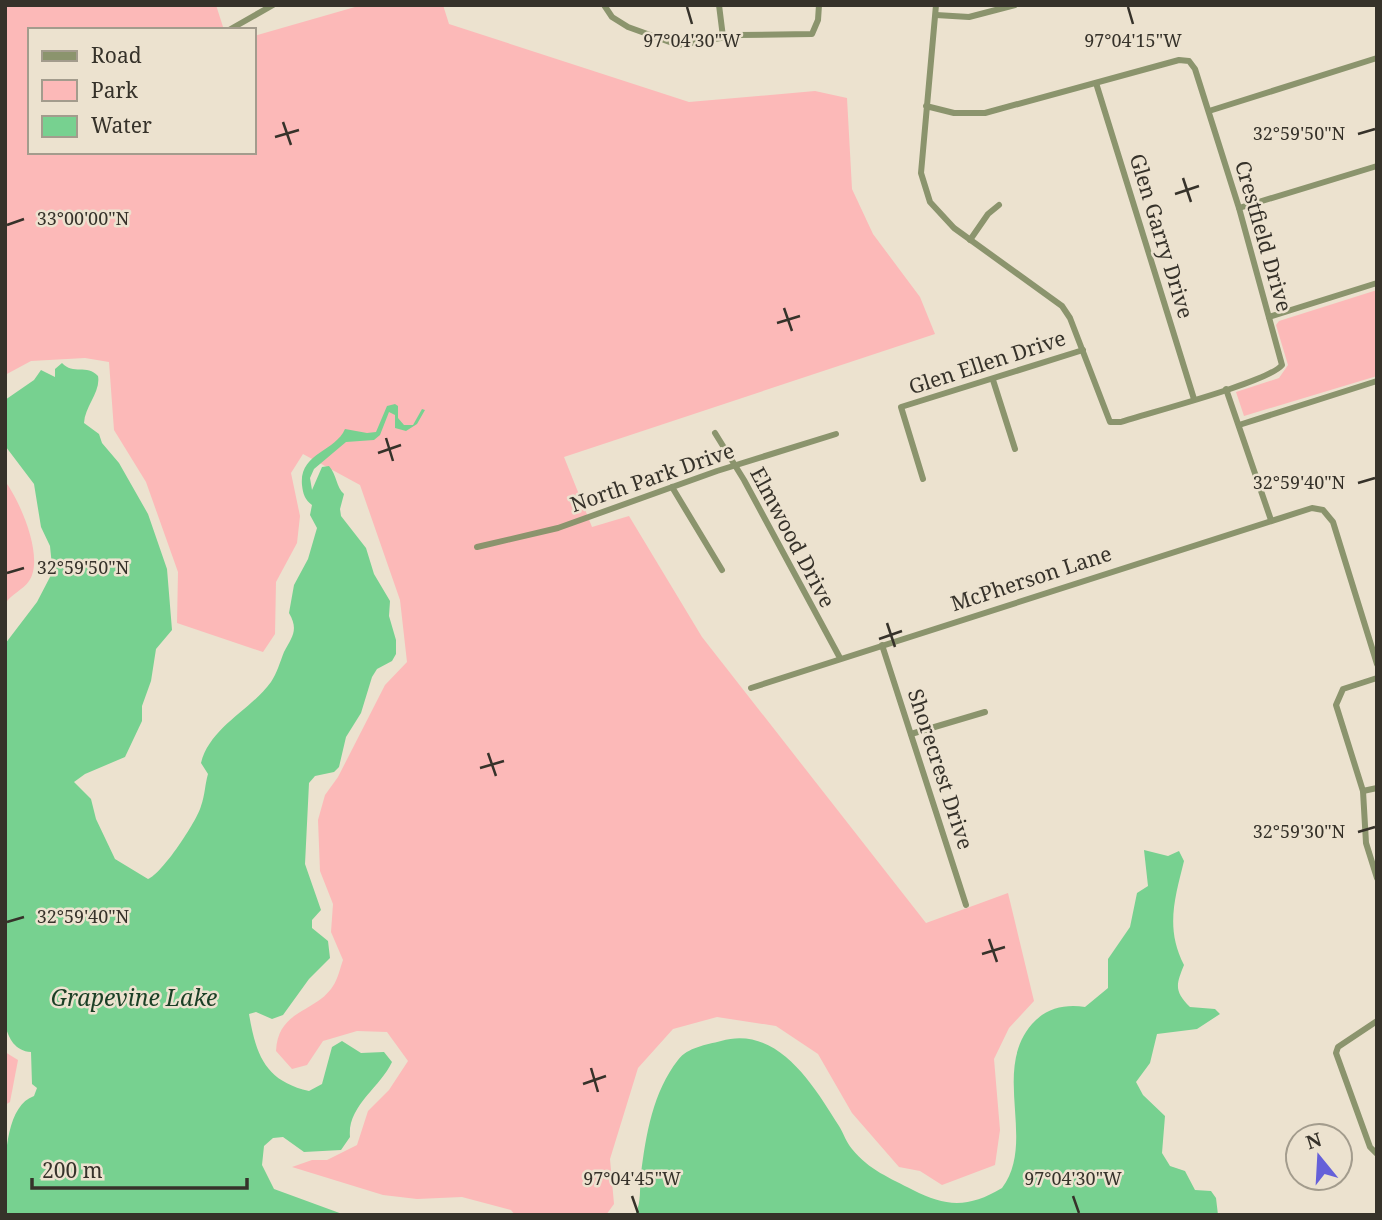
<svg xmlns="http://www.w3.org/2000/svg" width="1382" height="1220" font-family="'Noto Serif',serif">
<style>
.green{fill:#fcb9b8}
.water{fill:#77d190}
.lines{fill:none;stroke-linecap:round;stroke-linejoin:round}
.street{stroke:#8b946d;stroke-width:6}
.ticks{fill:none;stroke:#36322a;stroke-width:2.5}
.labels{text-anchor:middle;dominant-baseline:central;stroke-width:5;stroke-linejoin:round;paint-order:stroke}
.street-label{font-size:21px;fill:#36322a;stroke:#ece2cf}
.water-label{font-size:23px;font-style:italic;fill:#1a3f25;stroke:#ece2cf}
.ticks-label{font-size:18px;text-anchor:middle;fill:#36322a;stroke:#ece2cf;stroke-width:5;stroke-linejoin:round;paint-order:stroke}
</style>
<rect width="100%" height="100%" fill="#ece2cf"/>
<!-- green -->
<g class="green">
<path d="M5,5H216L224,30H30V152H254V36L362,5H443L449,24L689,102L815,91L847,98L852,189L873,234L920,297L935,334L564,457L592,527L629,516L702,637L926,923L1008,893L1034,1001L1009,1028L994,1059L1000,1130L995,1165L942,1185L920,1171L899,1167L852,1113L818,1054L776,1026L717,1017L673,1029L638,1068L610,1159L614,1204L606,1215H515L511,1210L462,1197L417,1199L383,1195L292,1167L312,1160H327L357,1145L368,1111L389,1090L408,1061L387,1032L357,1031L323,1041L307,1065L292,1069L276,1051C278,1009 316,1013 333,986C338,979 340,968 343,960L331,932L333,904L320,871L318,820L325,795L338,777L385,685L407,662L400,600L360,485L303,454L291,473L300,516L297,543L276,582L275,634L263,652L177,623L178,572L146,482L114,430L109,362L85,358L31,361L5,375Z"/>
<polygon points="1377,290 1377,376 1244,416 1236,392 1279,378 1288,365 1276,325 1279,321"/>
<path d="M5,481C20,501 45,558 29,581C23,590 11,594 5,604Z"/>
<polygon points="5,1052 18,1060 10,1102 5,1105"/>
</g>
<!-- water -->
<g class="water">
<path d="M62,363C73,375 87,364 98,376C101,392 85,406 84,423L99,434L102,443L119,463L148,514L167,569L172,630L156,649L151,681L142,706V721L125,757L85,774L74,782L91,799L96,819L115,859L148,879C162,874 197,821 201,806C205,795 205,784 208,774L201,763C210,727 251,710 271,682C277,673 280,662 284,652C292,637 299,630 289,613L294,585L308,559L317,528L310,515L312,505C305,500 303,494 302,485C299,453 335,452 345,429L367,433L376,432L387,406L395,404L398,406V418L404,425H413L422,409L425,410L417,424L406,431L395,428V415L389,412L380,435L374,440L346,442L314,469L310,478L312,490L322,467L329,466C337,475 336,487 344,494L340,509L341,516L366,548L374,574L390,601L389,616L396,640V654L392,661L377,669L372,677L361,713L346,737L339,767L334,772L315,776L309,783L305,864L321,910L312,920V928L328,941L330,958L309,979L283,1015L272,1019L256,1012L249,1014C256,1056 266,1081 309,1091L322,1084L332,1047L342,1041L361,1053L384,1052L392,1062C380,1088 347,1106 350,1137L341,1150L304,1152L283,1137L273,1138L264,1146L262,1165L274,1189L345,1215H5C5,1182 0,1108 34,1096L37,1088L32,1084L31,1052C15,1051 9,1039 5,1025V644L37,602L50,577L52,566L50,546L41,527L34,484L6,447L5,400L34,380L41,370L55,377V369Z"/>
<path d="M1144,850L1168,856L1179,851L1184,861C1175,898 1165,928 1184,965C1176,985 1174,991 1190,1007L1215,1009L1220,1014L1197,1029L1157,1034L1150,1063L1136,1082L1143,1095L1165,1116L1162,1153L1170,1166L1185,1171L1195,1190L1211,1191L1216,1198L1218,1215H635C642,1201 639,1190 641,1174C646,1134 653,1092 678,1060C688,1047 706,1045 721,1041C778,1025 813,1085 839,1126C844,1134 846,1142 852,1149C869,1170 890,1178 913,1190C946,1207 969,1208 1002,1188C1037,1142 991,1071 1032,1024C1046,1008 1065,1004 1085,1007L1108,988V959L1130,927L1137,893L1148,886Z"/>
</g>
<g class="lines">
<!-- street -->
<g class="street">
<polyline points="604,5 612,17 628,27 678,45 739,35 812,34 818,20 819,5"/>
<polyline points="719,5 723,37"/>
<polyline points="936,15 969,17 1015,5"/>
<polyline points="229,30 273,5"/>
<polyline points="1096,83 1194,399"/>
<path d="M926,106L954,113H985L1179,60L1189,61L1195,69L1239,208L1282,365C1269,382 1148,413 1121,422H1110L1070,318L1062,306L954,228L930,202L921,173L936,5"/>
<polyline points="1209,111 1377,58"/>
<polyline points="1239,208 1377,166"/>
<polyline points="970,240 988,214 999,205"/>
<polyline points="1269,317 1377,283"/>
<polyline points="993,380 1015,449"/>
<polyline points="1226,389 1271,520"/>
<polyline points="1239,425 1377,381"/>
<polyline points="715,433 744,480 840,658"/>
<polyline points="923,479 901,407 1083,350"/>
<polyline points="672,487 722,570"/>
<polyline points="477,547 558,528 717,471 836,434"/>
<polyline points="882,645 966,905"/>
<polyline points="1377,678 1343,689 1336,705 1363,791 1366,843 1377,878"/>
<polyline points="751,688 1312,508 1323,510 1333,522 1377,664"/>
<polyline points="911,734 985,712"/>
<polyline points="1363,791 1377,788"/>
<polyline points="1377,1021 1338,1047 1336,1053 1370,1147 1377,1154"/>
</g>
</g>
<!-- ticks -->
<path class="ticks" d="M687,7L692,24M1128,7L1133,24M283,122L291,145M1358,134L1375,129M275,137L299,130M1183,178L1191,202M1175,194L1199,186M7,225L24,219M784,308L792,331M777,323L800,316M386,438L393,461M378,453L401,445M1358,483L1375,478M7,573L24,568M887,623L895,647M879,639L902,631M488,753L496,776M480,768L504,761M1358,832L1375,827M7,922L24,917M989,939L997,962M982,954L1005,947M591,1068L598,1092M583,1084L606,1076M632,1196L638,1213M1073,1196L1079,1213"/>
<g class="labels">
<!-- street labels -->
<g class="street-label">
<text transform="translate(1162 236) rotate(73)">Glen Garry Drive</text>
<text transform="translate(1264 236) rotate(74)">Crestfield Drive</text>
<text transform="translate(987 362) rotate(-18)">Glen Ellen Drive</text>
<text transform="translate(652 477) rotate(-19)">North Park Drive</text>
<text transform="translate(793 537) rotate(62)">Elmwood Drive</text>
<text transform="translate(1031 578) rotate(-18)">McPherson Lane</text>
<text transform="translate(941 769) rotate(72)">Shorecrest Drive</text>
</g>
<!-- water labels -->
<g class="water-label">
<text x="134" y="997">Grapevine Lake</text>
</g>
</g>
<g class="ticks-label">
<text x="692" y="47">97°04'30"W</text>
<text x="1133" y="47">97°04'15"W</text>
<text x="1299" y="140">32°59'50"N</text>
<text x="83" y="225">33°00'00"N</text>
<text x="1299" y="489">32°59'40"N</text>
<text x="83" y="574">32°59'50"N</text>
<text x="1299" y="838">32°59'30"N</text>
<text x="83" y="923">32°59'40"N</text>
<text x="632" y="1185">97°04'45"W</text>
<text x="1073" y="1185">97°04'30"W</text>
</g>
<!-- border -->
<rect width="1382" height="1220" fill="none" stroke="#36322a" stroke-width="14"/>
<!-- legend -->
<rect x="28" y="28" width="228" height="126" fill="#ece2cf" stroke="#a39c8d" stroke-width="2"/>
<rect x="42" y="51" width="35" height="10" fill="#8b946d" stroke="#a39c8d" stroke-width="2"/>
<text x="91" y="63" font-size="21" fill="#36322a">Road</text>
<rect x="42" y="80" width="35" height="21" fill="#fcb9b8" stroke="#a39c8d" stroke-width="2"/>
<text x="91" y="98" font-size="21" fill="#36322a">Park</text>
<rect x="42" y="116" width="35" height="21" fill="#77d190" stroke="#a39c8d" stroke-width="2"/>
<text x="91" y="133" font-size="21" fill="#36322a">Water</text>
<!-- north arrow -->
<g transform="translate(1319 1157) rotate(342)"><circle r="33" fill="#ece2cf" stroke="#a39c8d" stroke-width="2"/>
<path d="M0-5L12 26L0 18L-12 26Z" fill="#6560d9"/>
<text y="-10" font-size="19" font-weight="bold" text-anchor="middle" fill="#36322a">N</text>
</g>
<!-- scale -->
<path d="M32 1178v10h215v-10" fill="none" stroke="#36322a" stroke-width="3.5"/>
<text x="42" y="1178" font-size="21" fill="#36322a" stroke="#ece2cf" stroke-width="5" paint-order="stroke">200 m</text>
</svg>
